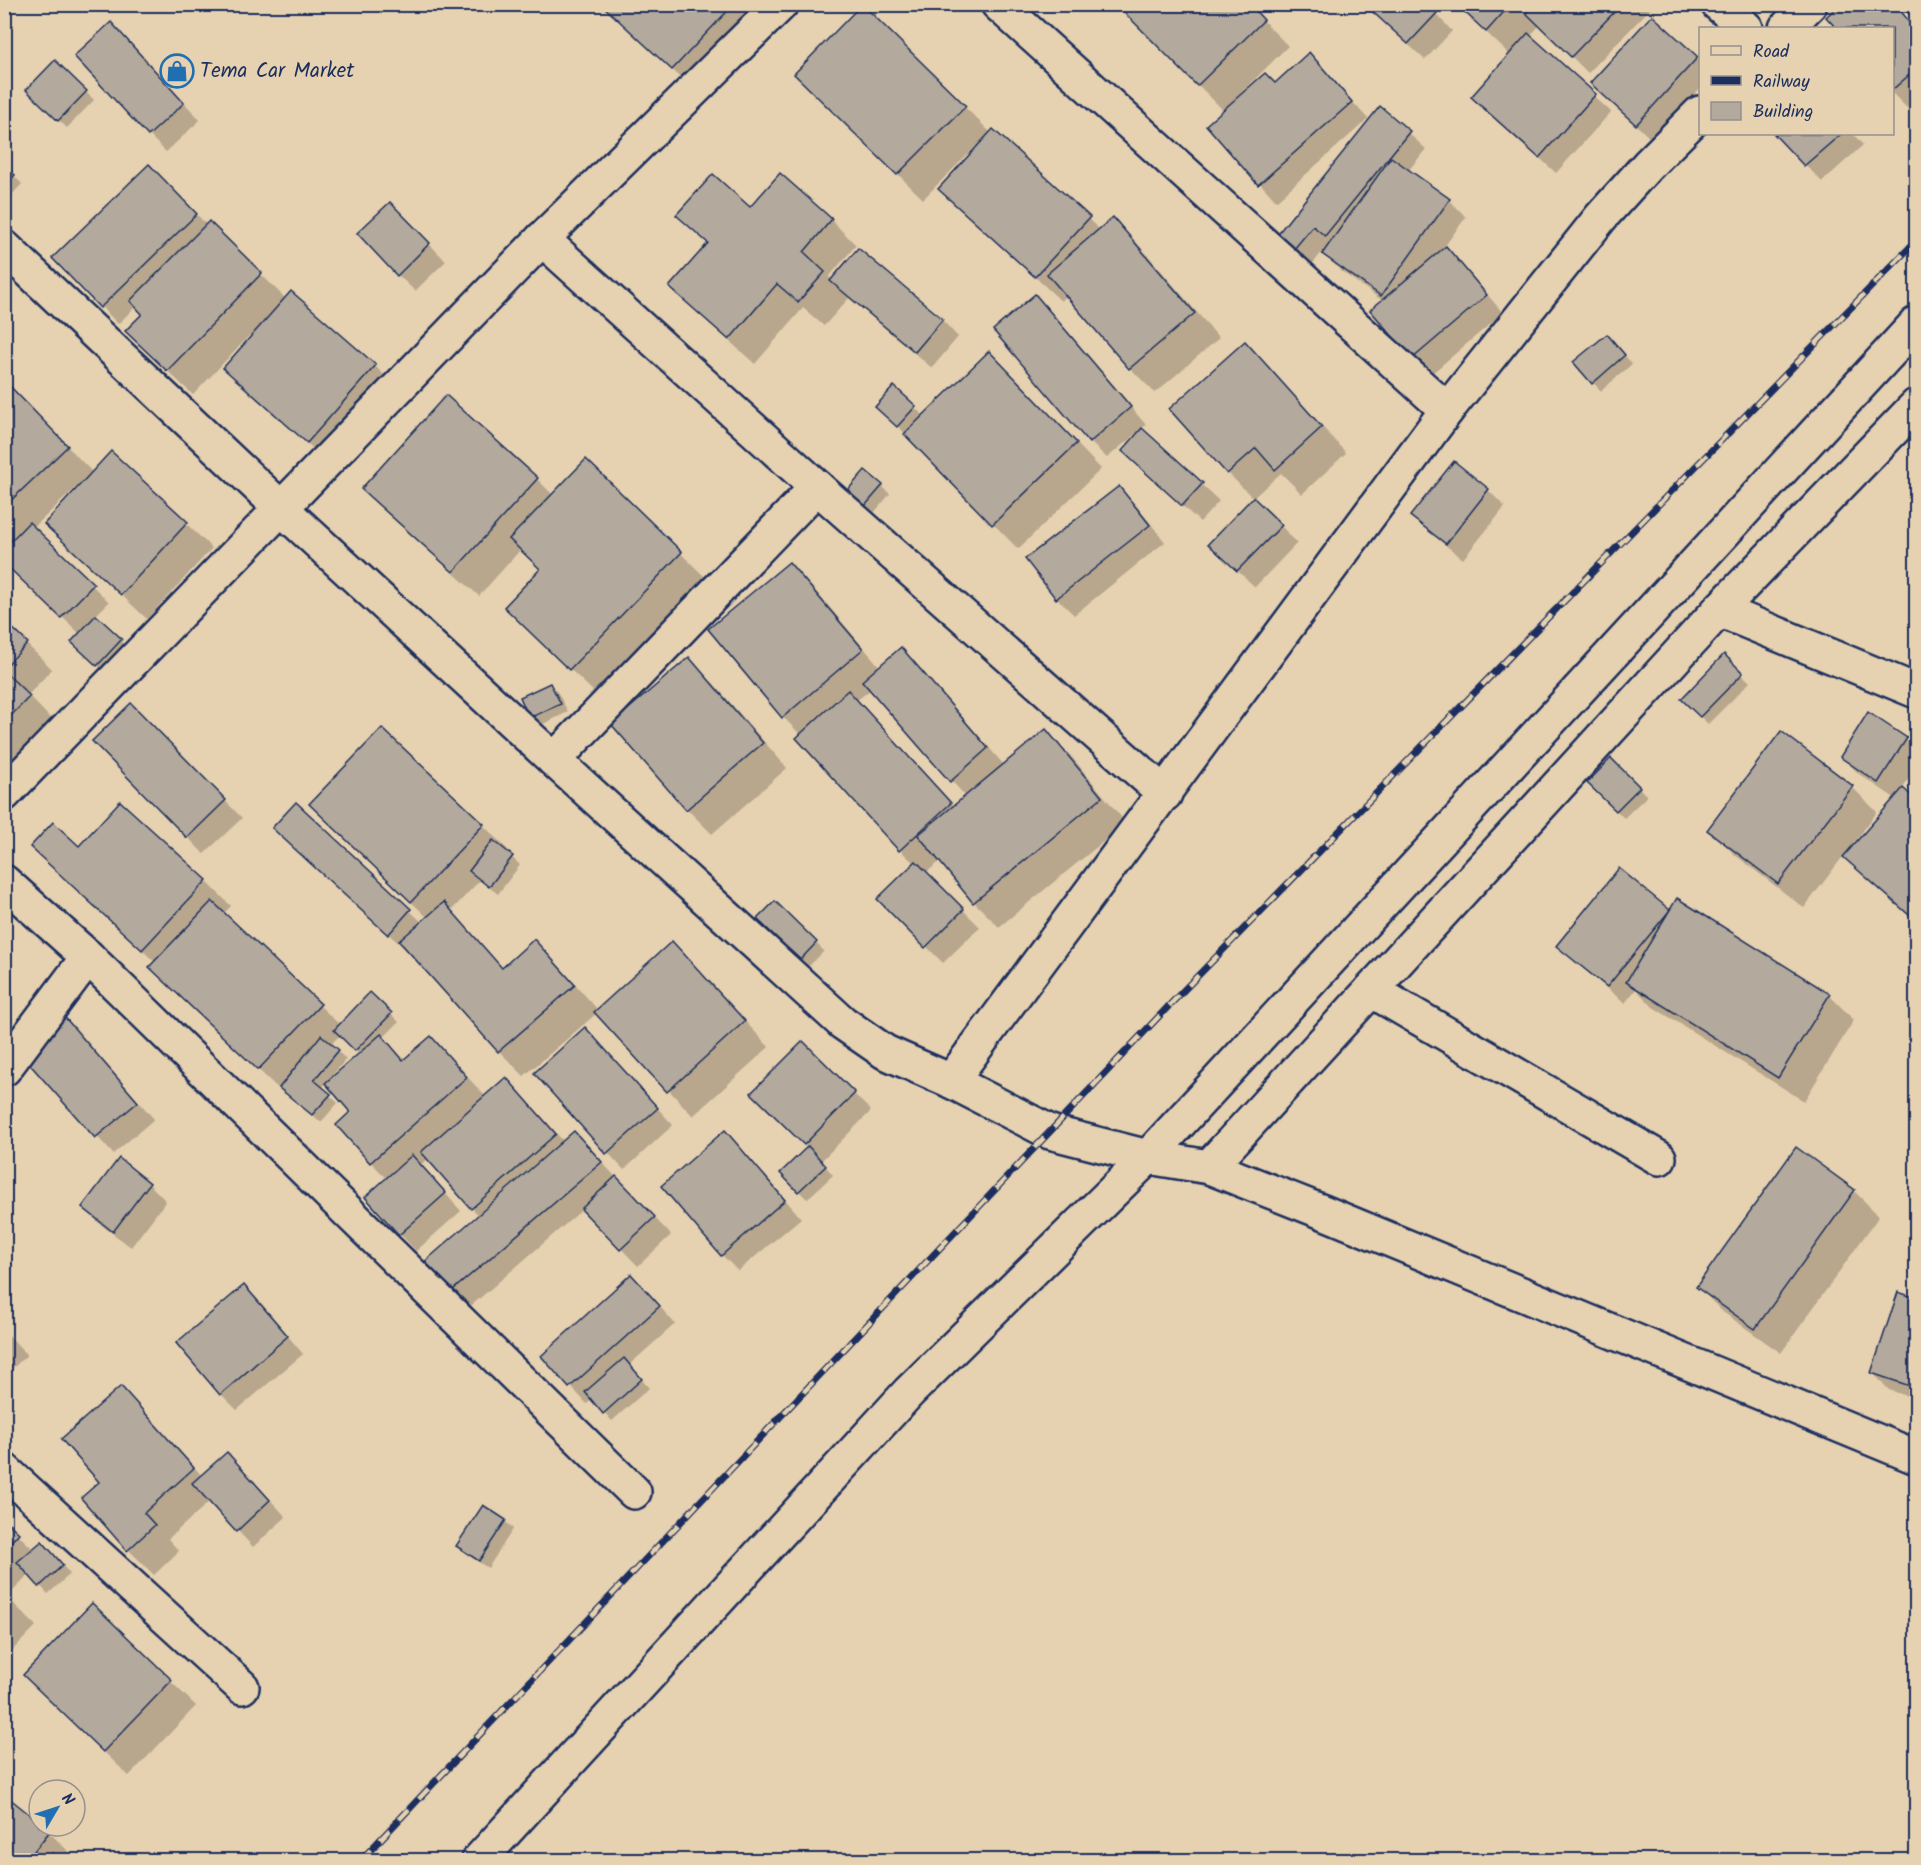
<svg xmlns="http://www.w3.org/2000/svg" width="1921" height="1865" font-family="Kalam,sans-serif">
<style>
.shadow{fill:#0003;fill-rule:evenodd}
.building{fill:#b3a99c;stroke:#1b2f5e;stroke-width:1.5}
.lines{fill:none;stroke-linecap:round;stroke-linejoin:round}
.minor-casing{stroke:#1b2f5e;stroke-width:38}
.minor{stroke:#e6d1b0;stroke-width:33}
.rail-casing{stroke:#1b2f5e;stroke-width:7}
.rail{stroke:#e6d1b0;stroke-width:4.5;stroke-dasharray:14;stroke-linecap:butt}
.labels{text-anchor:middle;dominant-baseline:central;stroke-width:4.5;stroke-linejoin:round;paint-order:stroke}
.poi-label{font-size:21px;fill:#1b2f5e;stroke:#e6d1b0;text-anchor:start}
</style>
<rect width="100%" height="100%" fill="#e6d1b0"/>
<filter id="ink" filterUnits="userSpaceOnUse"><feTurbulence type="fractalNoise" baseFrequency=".0167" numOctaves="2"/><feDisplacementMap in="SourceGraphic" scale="12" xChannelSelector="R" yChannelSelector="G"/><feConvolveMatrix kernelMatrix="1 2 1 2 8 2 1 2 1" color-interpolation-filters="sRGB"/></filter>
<g filter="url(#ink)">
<!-- shadow -->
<g class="shadow">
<polygon points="603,4 782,4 698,94"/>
<polygon points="1247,4 1288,46 1237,97 1238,99 1275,85 1309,54 1368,119 1276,201 1208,125 1224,111 1124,10"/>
<polygon points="1365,4 1436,14 1452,31 1425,60"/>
<polygon points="1457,4 1648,4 1651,8 1588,73 1540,25 1529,37 1611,112 1556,173 1473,97 1510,55"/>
<polygon points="1842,4 1896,4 1916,29 1916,100 1907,108 1892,93 1892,28 1838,28 1828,17"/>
<polygon points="863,6 991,133 993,131 1100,230 1113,219 1138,244 1219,338 1155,393 1130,368 1067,295 1061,301 940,189 978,148 976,146 923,199 796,74"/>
<polygon points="1652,17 1700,62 1700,89 1653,141 1609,99"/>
<polygon points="128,41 200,120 166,152 149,135"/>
<polygon points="55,62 94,100 67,128 28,90"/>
<polygon points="1381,109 1426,149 1408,171 1449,200 1466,217 1444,247 1462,265 1503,313 1430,375 1413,358 1383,301 1341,271 1322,252 1303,276 1270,245"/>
<polygon points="1776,134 1853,134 1863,145 1822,182"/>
<polygon points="4,166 22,184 4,203"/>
<polygon points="149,166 207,225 209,223 286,299 375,366 400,391 333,466 250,393 225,368 251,338 249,336 193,395 152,356 144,314 136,306 118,324 54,258"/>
<polygon points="781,175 831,220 856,245 829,277 833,281 942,320 958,337 932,368 849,298 824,326 803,308 755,364 697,312 671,287 709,245 678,215 750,209"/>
<polygon points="390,204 446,261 415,291 398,275"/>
<polygon points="1051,313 1146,425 1141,429 1219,501 1200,522 1141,468 1140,430 1107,458 1090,442"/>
<polygon points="1244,343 1269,368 1346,453 1302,494 1281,473 1253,498 1228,473"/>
<polygon points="1615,344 1632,364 1601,391 1575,363"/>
<polygon points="1014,378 1101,469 1018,549 906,434 885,415 894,388 924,416"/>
<polygon points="4,381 93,473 111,453 212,548 147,619 46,524 83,483 82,482 33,528 109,602 95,616 129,648 106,673 81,650 80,634 4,561"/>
<polygon points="586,461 706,578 595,693 531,632 542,569 521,549 479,596 388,514 363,489 537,479 553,495"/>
<polygon points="1454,463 1488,490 1505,507 1463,559 1429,532 1412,516"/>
<polygon points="882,486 890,494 867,521 842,499"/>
<polygon points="1119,488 1136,505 1165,542 1074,615 1057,598"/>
<polygon points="1281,526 1297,543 1255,587 1227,561"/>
<path d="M789,564L814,589L880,667L901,649L918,666L1004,765L1045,731L1071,756L1126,823L999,927L974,902L940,861L926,873L980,927L943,963L879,899L915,864L900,850L801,735L783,717ZM871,689L966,797L954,806L856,701Z"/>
<polygon points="4,622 52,669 28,695 54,722 4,775"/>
<polygon points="1724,657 1750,682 1708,724 1683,699"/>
<polygon points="689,659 714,684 787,768 712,834 687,809"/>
<polygon points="550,684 558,693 568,712 539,726 531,718"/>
<polygon points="131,705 242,818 204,854 94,741"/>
<polygon points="1906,739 1916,749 1916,766 1902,789 1916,802 1916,922 1871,882 1844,855 1804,908 1734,854 1709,829 1852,787 1877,812 1848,851 1850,852 1896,799 1859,774 1842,757"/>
<polygon points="1611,760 1647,796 1624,818 1589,783"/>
<polygon points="296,805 423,923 428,918 336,829 483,825 508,850 506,852 520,865 498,894 480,880 451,911 503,969 534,941 559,966 598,1010 672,943 769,1047 693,1116 597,1013 524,1076 499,1051 408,948 406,950 291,844"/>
<path d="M32,847L79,848L206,881L231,906L223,914L341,1026L370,994L399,1022L383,1038L405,1060L431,1038L486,1097L523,1096L564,1142L574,1133L671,1235L638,1266L583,1209L458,1317L441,1300L479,1216L428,1159L420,1165L461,1211L416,1251L400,1234L387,1179L371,1162L352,1113L326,1083L322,1088L338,1103L321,1122L285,1093L284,1094L176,992L156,963ZM341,1034L360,1054L332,1079L331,1077L346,1059L330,1045Z"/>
<polygon points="1619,871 1671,913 1829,995 1854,1020 1804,1101 1653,1007 1636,989 1625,1003 1575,962 1558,946"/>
<polygon points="775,903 824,951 808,967 759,919"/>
<polygon points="62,1016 78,1032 154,1119 113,1154 20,1051"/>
<polygon points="585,1029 673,1125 624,1170 536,1074"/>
<polygon points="803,1043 871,1111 821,1161 833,1175 807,1199 799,1191 808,1148 753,1093"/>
<polygon points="725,1133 742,1149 801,1218 738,1271 722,1255"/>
<polygon points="119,1160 149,1184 166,1201 131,1247 100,1224 84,1207"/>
<polygon points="1854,1191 1879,1216 1781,1353 1723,1312 1698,1287"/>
<polygon points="244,1287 261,1304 303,1354 237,1410 221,1394"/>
<polygon points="648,1293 675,1324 629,1365 649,1388 612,1421 592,1399 587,1404 543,1356"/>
<polygon points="1899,1293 1916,1299 1916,1399 1889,1390 1873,1373"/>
<polygon points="4,1330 27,1355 4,1376"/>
<polygon points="121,1388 146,1413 202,1476 243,1470 286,1517 253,1547 210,1501 168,1539 179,1551 154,1575 129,1550 102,1482"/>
<polygon points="484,1508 505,1521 513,1529 488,1568 466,1554 458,1546"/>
<polygon points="4,1521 34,1550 50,1551 70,1574 48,1594 30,1574 7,1597 36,1626 4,1659"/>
<polygon points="92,1605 196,1706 129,1776 50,1700"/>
<polygon points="4,1796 39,1824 39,1826 42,1826 49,1832 74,1857 71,1860 4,1860"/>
</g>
<!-- building -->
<g class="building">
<polygon points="601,4 734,4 672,70"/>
<polygon points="862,4 966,106 897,175 794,74"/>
<polygon points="1128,4 1249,4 1264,20 1197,86 1122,10"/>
<polygon points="1364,4 1428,4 1437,13 1408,44"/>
<polygon points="1456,4 1511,4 1486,32"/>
<polygon points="1534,4 1622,4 1571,57 1526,13"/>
<polygon points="1840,4 1895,4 1916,30 1916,69 1892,90 1892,28 1836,28 1826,17"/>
<polygon points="1901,4 1916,4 1916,22"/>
<polygon points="1652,15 1698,57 1636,125 1590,83"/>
<polygon points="111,22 184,103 148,136 74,56"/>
<polygon points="1528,33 1596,94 1539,158 1471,97"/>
<polygon points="1309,52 1352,102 1258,185 1206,125 1265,73 1275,83"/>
<polygon points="55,60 87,91 58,121 26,90"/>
<polygon points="1380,106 1410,131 1325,236 1313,226 1285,260 1268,246"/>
<polygon points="993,129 1090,217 1035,277 938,189"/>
<polygon points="1774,134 1841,134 1804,166"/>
<polygon points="1391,157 1450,199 1381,296 1322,254"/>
<polygon points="4,164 15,175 4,186"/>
<polygon points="149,164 197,214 100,308 52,258"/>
<polygon points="780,173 832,219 804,252 825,272 798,302 777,284 729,340 669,287 708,243 676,215 713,174 750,207"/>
<polygon points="390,202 430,243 397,276 357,233"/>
<polygon points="1113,217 1195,313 1129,369 1047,274"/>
<polygon points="209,221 262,273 167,371 125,331 142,314 130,301"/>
<polygon points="1446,246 1487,295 1412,359 1370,310"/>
<polygon points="858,248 943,319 915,352 830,281"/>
<polygon points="291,291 376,365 307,443 223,368"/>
<polygon points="1035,294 1131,407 1089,443 993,330"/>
<polygon points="1607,334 1625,355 1592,384 1573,362"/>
<polygon points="1245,341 1322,427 1275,470 1256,448 1227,474 1169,409"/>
<polygon points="989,351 1077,443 992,525 904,434"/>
<polygon points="4,380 68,446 4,507"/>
<polygon points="894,386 916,406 897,427 875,407"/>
<polygon points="446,395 538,478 453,572 361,489"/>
<polygon points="1142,428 1203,483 1182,506 1122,451"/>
<polygon points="111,451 188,522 121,595 44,524"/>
<polygon points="586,459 682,552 569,670 504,607 540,569 509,539"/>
<polygon points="1454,461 1489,489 1446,544 1410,516"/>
<polygon points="865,470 883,485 858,514 840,499"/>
<polygon points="1119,486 1150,525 1056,599 1025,559"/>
<polygon points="1253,497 1282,525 1237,571 1208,544"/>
<polygon points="29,522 94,584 61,618 4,563 4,548"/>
<polygon points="789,562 863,649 782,718 708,629"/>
<polygon points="96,615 122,639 97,666 71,642"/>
<polygon points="4,620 28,643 4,668"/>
<polygon points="901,647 988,748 950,782 862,681"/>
<polygon points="1724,654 1743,673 1700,717 1681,699"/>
<polygon points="689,657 763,743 686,810 611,724"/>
<polygon points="4,671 30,696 4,723"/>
<polygon points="550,683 561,704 529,718 520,697"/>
<polygon points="848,690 951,803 899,851 796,738"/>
<polygon points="131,703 226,800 187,838 92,741"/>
<polygon points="1868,712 1907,738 1878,783 1840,757"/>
<polygon points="382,728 484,824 411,902 309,804"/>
<polygon points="1046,729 1102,797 973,903 918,835"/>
<polygon points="1781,731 1853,786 1778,884 1707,830"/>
<polygon points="1611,758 1640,787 1616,811 1587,783"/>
<polygon points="1903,788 1916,800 1916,921 1843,857"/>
<polygon points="120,801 207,880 142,950 30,847 53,822 79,846"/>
<polygon points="296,802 411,909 388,935 272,828"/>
<polygon points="493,840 513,856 489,887 469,871"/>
<polygon points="916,861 964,909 925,948 877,899"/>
<polygon points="1619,868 1670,910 1607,987 1556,946"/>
<polygon points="1677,898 1830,994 1778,1078 1626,982"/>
<polygon points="212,901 321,1004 258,1070 149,967"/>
<polygon points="775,901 817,942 800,960 757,919"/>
<polygon points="444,902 502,968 534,939 575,985 498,1052 399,941"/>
<polygon points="672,941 745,1021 667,1092 594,1012"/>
<polygon points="370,992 392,1013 355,1051 334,1030"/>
<polygon points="62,1014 138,1102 95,1138 18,1051"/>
<polygon points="585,1027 658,1108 606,1154 534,1073"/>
<polygon points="381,1034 403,1060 431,1036 467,1077 370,1163 336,1125 350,1112 325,1083"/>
<polygon points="321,1035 339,1050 314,1080 331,1094 312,1115 279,1088"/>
<polygon points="803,1041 855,1093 804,1145 751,1093"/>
<polygon points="506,1077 556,1134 471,1209 421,1152"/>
<polygon points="725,1130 785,1200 721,1256 661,1186"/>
<polygon points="574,1131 602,1162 440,1301 414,1271"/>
<polygon points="808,1146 826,1166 798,1192 780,1173"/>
<polygon points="1796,1147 1855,1190 1755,1329 1696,1287"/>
<polygon points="412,1155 446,1193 399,1235 365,1197"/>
<polygon points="119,1158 150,1183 113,1232 82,1207"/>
<polygon points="616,1176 655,1217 620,1250 581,1209"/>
<polygon points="631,1274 660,1306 569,1388 541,1356"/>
<polygon points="244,1285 288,1336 220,1395 176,1343"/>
<polygon points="1898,1292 1916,1298 1916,1388 1871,1373"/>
<polygon points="624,1358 642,1379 603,1414 585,1392"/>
<polygon points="121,1386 194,1468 144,1513 155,1525 127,1551 81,1498 99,1482 61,1439"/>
<polygon points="227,1452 270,1500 236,1532 192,1483"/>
<polygon points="483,1505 506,1520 479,1561 456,1546"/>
<polygon points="4,1519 19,1533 4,1549"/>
<polygon points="42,1541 63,1565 39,1587 17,1562"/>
<polygon points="4,1593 12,1600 4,1608"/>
<polygon points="92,1603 172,1680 103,1752 23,1675"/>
<polygon points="4,1794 39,1822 39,1826 44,1826 50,1831 27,1860 4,1860"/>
<polygon points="52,1853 61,1860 45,1860"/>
</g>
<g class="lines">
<defs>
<g id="minor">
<polyline points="998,4 1447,410"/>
<polyline points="1718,4 1746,28"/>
<polyline points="1786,28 1810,4"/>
<polyline points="542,239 817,487 1165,794"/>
<polyline points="4,247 282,509 554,760 843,1023 885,1052 951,1081 1050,1132 1148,1157 1209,1167 1323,1212 1916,1457"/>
<polyline points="1719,610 1916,691"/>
<polyline points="554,760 817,487"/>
<polyline points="4,794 542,239 781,4"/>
<polyline points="4,882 88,957 634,1492"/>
<polyline points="1371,990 1659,1158"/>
<polyline points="4,1069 88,957"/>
<polyline points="951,1081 1447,410 1601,217 1648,165 1700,113"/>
<polyline points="1209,1167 1719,610 1916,406"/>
<polyline points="4,1470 242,1687"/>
<polyline points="479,1860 909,1392 1148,1157 1916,324"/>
</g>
</defs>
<!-- minor casing -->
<use href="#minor" class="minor-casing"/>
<!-- minor -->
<use href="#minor" class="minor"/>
<defs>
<polyline id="rail" points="361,1860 1182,992 1916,241"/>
</defs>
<!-- rail casing -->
<use href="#rail" class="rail-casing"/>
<!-- rail -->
<use href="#rail" class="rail"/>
</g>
</g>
<!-- icons -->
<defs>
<symbol id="shop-ring" viewBox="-11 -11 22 22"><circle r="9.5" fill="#e6d1b0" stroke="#1f6fb2" stroke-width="1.5"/><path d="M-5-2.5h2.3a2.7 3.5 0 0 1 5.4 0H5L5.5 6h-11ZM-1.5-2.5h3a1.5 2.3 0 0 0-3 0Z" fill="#1f6fb2"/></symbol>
</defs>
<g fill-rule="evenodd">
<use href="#shop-ring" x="158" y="52" width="38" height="38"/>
</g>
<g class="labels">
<!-- poi labels -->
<g class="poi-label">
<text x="200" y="71">Tema Car Market</text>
</g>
</g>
<!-- margin -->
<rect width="1921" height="1865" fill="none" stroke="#e6d1b0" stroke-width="24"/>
<rect x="12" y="12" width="1897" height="1841" fill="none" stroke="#1b2f5e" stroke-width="2" filter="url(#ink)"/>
<!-- legend -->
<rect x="1699" y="27" width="195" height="108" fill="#e6d1b0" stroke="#95908f" stroke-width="1.5"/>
<rect x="1711" y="46" width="30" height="9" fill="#e6d1b0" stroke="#95908f" stroke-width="1.5"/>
<text x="1753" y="57" font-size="18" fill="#1b2f5e">Road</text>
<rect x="1711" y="76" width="30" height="9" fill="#1b2f5e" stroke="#95908f" stroke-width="1.5"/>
<text x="1753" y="87" font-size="18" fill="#1b2f5e">Railway</text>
<rect x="1711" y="102" width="30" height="18" fill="#b3a99c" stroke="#95908f" stroke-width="1.5"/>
<text x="1753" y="117" font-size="18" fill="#1b2f5e">Building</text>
<!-- north arrow -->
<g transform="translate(57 1808) rotate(51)"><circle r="28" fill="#e6d1b0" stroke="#95908f" stroke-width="1.5"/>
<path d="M0-4.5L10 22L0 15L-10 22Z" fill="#1f6fb2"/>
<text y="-9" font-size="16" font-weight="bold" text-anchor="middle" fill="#1b2f5e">N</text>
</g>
</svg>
